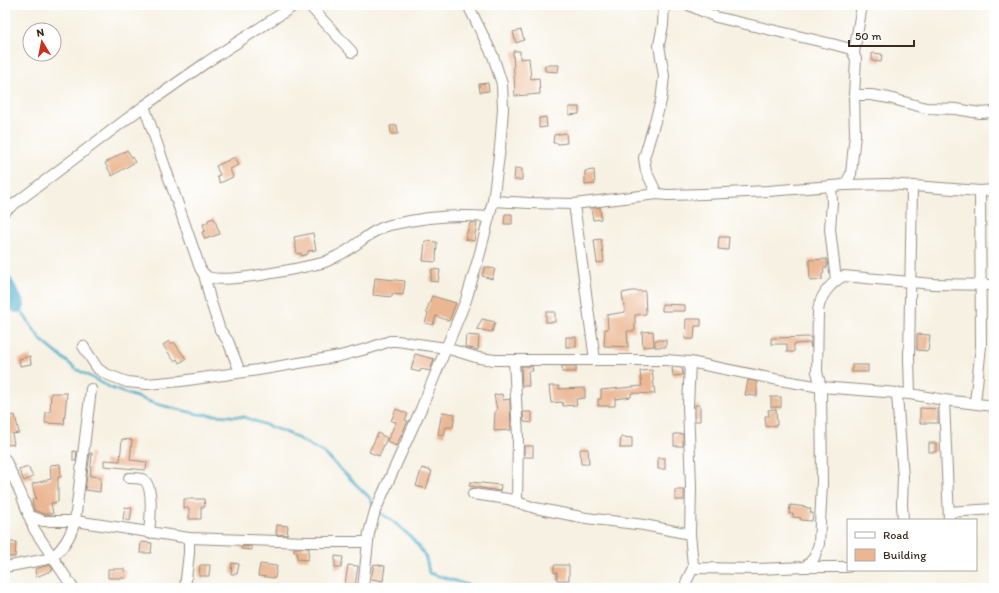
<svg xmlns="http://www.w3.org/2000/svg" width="999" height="593" font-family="Itim,sans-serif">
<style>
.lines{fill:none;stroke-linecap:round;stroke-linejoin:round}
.stream{stroke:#49adc9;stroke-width:2.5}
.river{stroke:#49adc9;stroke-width:16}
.building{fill:#ebb692}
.minor-casing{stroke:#988e80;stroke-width:12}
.minor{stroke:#fff;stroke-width:10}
</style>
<rect width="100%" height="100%" fill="#fff"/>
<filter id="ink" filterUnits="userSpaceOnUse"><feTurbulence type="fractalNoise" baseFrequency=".025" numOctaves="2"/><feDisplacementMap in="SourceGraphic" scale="8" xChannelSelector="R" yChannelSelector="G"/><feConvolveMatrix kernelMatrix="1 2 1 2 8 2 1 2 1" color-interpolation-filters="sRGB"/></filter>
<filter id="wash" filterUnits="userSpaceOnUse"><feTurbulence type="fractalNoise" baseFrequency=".012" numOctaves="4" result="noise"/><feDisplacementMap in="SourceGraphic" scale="16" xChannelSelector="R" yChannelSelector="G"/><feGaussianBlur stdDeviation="0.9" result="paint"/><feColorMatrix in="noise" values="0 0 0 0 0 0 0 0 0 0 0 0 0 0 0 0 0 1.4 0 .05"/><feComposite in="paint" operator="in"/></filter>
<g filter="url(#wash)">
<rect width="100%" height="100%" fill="#f6f1e2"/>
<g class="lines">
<!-- stream -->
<g class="stream">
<polyline points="17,305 41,340 76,369 111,388 156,404 198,414 244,417 290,434 324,453 370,498 374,507"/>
<path d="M378,512C395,521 413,537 424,554C427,559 428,567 429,573L478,588"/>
</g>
<!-- river -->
<polyline class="river" points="5,283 17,305"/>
</g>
<g id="blocks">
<!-- building -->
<g class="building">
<polygon points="521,30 524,40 516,43 513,32"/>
<polygon points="513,51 520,51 520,59 529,58 531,79 539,78 540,94 515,96"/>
<polygon points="872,53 882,54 881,62 872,61"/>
<polygon points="545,65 559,65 558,72 545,71"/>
<polygon points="488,83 489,91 480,92 479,84"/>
<polygon points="569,107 579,107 579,114 569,115"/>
<polygon points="546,117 547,127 539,128 539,118"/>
<polygon points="397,125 398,134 391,134 390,126"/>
<polygon points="566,133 567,143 558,144 558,143 553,143 554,135"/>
<polygon points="127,150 135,162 112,176 105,163"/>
<polygon points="235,157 239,165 230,169 233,177 220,183 217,176 220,175 216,166"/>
<polygon points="515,168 522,169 522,180 514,180"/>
<polygon points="594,170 595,184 585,185 585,171"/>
<polygon points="600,207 601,219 593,220 591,208"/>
<polygon points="505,214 512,214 512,224 504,224"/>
<polygon points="214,218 220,234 205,239 202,232 205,231 203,224 208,222 208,220"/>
<polygon points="470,223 477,223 474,241 465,239"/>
<polygon points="313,233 316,250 308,251 308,254 301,256 301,253 297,254 294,237"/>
<polygon points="719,237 729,237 728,250 718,249"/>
<polygon points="601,239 604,262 597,263 594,240"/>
<polygon points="425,241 437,242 436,262 423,261"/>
<polygon points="827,259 827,268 823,268 824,273 822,274 822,280 810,281 809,260"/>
<polygon points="485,267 495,269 492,279 482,276"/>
<polygon points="432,269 440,270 438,282 430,281"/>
<polygon points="375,278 405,281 403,295 392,294 392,297 373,295"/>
<polygon points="632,291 645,291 646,314 635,315 635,331 627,331 628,347 604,346 605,329 608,329 607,315 625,312 622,293"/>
<polygon points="432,296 456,303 449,321 436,316 433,325 425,323 428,314 426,312"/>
<polygon points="662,304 685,305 685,311 662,311"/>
<rect x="546" y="312" width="9" height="10"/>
<polygon points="482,319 495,322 492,332 477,329"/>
<polygon points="686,319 701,319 701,326 695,326 694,339 685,339"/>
<polygon points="653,331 654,346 643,347 642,332"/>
<polygon points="917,334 930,335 928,351 917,350"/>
<polygon points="466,335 479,336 478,350 465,347"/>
<rect x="566" y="337" width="10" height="10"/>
<polygon points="811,337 811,348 810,343 794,344 794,352 787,352 787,344 771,344 771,338"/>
<rect x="655" y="340" width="11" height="7"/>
<polygon points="169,341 171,344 174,342 186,359 179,363 177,359 174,361 163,345"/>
<polygon points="415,354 434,359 430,371 421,369 420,372 411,370"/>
<polygon points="30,356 31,364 20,366 19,359"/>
<rect x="852" y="365" width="16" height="7"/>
<polygon points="521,366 532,366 533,371 528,371 529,386 522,386"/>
<rect x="562" y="366" width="14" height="6"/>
<polygon points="672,367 682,368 683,375 673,376"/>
<polygon points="652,370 655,394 631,393 631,397 615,399 615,406 598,406 598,399 601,399 601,390 642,386 640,371"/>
<polygon points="748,380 757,382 757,396 745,395"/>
<polygon points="549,386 559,386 559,389 585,388 585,398 576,399 577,405 563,406 562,402 551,403"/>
<polygon points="51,393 67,393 64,424 45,423 46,412 50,412"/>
<polygon points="502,394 503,400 510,399 511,430 494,431 495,411 497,410 494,395"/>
<rect x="771" y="397" width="10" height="10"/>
<rect x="695" y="405" width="5" height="16"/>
<polygon points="920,408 938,409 938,423 920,423"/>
<polygon points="396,409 408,414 405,420 408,421 396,446 387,441 396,422 391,421"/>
<polygon points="776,409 777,425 766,427 765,416 769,416 768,410"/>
<polygon points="442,412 455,414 453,427 446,427 444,436 438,434"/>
<polygon points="523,412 532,412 532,423 524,422"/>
<polygon points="15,415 19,433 12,434 14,444 8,445 5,439 5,417"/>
<polygon points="378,433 387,438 379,456 369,452"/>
<rect x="674" y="434" width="9" height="12"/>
<polygon points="621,437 632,438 632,448 620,448"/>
<polygon points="122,439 132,440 130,460 147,462 146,470 104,466 104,460 120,461"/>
<rect x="929" y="443" width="7" height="9"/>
<rect x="524" y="446" width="9" height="11"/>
<polygon points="580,449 588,449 589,464 581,464"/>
<polygon points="73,451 77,452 76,461 73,461"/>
<polygon points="90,453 92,453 90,476 101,477 100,492 85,490"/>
<rect x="658" y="458" width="7" height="11"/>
<polygon points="60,464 61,477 58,477 58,502 51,503 53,514 44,514 34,510 32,499 36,499 32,484 51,479 50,465"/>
<polygon points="28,467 33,477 24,481 19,470"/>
<polygon points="422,468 432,471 426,489 416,486"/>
<polygon points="470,482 501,485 500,491 469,486"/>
<rect x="675" y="490" width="9" height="10"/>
<polygon points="184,499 204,499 205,507 201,507 201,519 189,519 189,508 184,508"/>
<polygon points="790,505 807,507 807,508 811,509 810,513 813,513 812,521 801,520 801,518 793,517 793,514 789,514"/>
<polygon points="125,507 132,508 130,521 123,519"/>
<polygon points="277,525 288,526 287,535 276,534"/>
<polygon points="6,542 16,542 15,557 6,557"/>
<polygon points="141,542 152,543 151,553 140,553"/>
<polygon points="242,546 252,547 252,550 241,549"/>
<polygon points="294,548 309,548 308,560 297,559 297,552 294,552"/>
<polygon points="335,556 343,557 341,568 335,568"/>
<polygon points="232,563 239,564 237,574 231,574"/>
<polygon points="260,564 277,566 275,578 258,576"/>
<polygon points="374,564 385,566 383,581 371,579"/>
<polygon points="50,565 53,570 36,577 35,569"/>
<polygon points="200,565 210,565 209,576 199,576"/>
<polygon points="348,565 358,566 355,586 345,584"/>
<polygon points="554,565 569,565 569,580 557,580 557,572 554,573"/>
<polygon points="108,569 125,569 126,578 108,578"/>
</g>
</g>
</g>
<g filter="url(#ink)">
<use href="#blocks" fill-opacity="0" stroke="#988e80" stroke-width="1"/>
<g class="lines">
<defs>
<g id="minor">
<polyline points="309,5 352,52"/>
<polyline points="689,5 702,11 716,17 832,44 851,49 856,59 854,95 855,134 851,174 845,185"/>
<polyline points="854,53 862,5"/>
<polyline points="854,95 871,95 889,98 926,108 956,109 980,113 994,112"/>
<path d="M144,106L200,268C202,272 204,275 208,277C226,284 301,268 322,263C328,261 335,257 341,254C359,245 370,230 390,225C423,217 455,214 489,217"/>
<polyline points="831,186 832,202 830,229 836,280"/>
<polyline points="657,194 646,171 644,158 661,101 663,85 664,76 659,45 663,25 664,5"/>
<polyline points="493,201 529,203 574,204 657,194 668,195 704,194 768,191 845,185 888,184 980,191 994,190"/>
<polyline points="574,204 595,360"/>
<polyline points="5,211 144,106 207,62 295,5"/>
<polyline points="204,274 210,299 220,330 228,341 240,372"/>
<polyline points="83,346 98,369 106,374 127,382 147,384 181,381 258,370 340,356 370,348 390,341 397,341 446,348 479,358 495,360 666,360 690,362 779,380 821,387 910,394 944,400 994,406"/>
<polyline points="514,360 518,437 517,502"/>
<path d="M690,362L688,406L691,486L690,534L693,565L697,568L758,569L805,567L814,558L819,544L822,483L821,387L817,372L818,311C820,296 830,284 843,276L933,284L994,285"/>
<polyline points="897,394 903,478 902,504 903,520"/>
<polyline points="910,394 909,358 912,186"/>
<polyline points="944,400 949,520"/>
<polyline points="975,403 981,346 980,191"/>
<polyline points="5,459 21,494 34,529 73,588"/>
<path d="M129,478C133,478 138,478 142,479C155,484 150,521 149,533"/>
<polyline points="473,494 508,499 535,508 586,518 644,525 690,534"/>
<polyline points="949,512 994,509"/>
<polyline points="28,515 43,521 75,521 189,538 307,542 368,542"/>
<path d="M52,557C64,548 71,535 75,521L91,389"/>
<polyline points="5,567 53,558"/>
<polyline points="805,567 848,567"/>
<polyline points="185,588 189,553 189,538"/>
<polyline points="363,588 369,533 375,511 421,409 466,300 480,253 493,201 500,148 503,109 502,84 493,56 468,5"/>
<polyline points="685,588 687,580 694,566"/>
</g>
</defs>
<!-- minor casing -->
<use href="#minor" class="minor-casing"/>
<!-- minor -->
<use href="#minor" class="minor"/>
</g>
</g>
<!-- margin -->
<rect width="999" height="593" fill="none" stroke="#fff" stroke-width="20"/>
<!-- legend -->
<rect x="847" y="519" width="130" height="52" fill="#ffffff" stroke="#b1aaa5"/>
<rect x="855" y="532" width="20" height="6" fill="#ffffff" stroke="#b1aaa5"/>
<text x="883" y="539" font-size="12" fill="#3b2a1e">Road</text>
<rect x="855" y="549" width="20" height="12" fill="#ebb692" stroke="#b1aaa5"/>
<text x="883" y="559" font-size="12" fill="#3b2a1e">Building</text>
<!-- north arrow -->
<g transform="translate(42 42) rotate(350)"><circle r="19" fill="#ffffff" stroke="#b1aaa5"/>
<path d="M0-3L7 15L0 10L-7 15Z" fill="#c8321e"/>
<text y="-6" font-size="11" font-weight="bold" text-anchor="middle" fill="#3b2a1e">N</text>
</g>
<!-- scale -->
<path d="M849 40v6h65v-6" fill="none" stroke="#3b2a1e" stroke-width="2"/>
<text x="855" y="40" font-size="12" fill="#3b2a1e" stroke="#ffffff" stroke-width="3" paint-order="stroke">50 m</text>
</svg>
